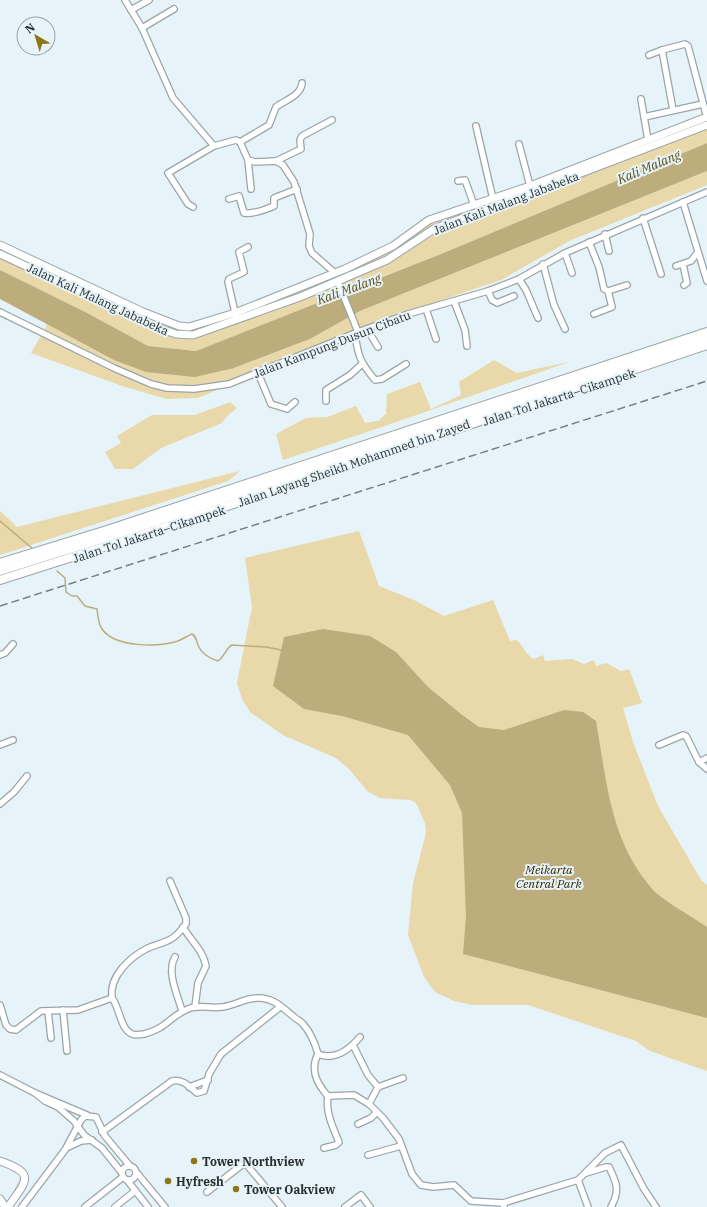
<svg xmlns="http://www.w3.org/2000/svg" width="707" height="1207" font-family="'IBM Plex Serif',serif">
<style>
.green{fill:#e8d8aa}
.water{fill:#bdad7d}
.lines{fill:none;stroke-linecap:round;stroke-linejoin:round}
.stream{stroke:#bdad7d;stroke-width:1.5}
.minor-casing{stroke:#9aa5aa;stroke-width:8}
.major-casing{stroke:#9aa5aa;stroke-width:9}
.highway-casing{stroke:#9aa5aa;stroke-width:10}
.minor{stroke:#fff;stroke-width:5.5}
.major{stroke:#fff;stroke-width:7}
.highway{stroke:#fff;stroke-width:8}
.rail{stroke:#778083;stroke-width:1.5;stroke-dasharray:8 4;stroke-linecap:butt}
.poi-dot{fill:#8f751a;stroke:#e6f3f8;stroke-width:1.5}
.labels{text-anchor:middle;dominant-baseline:central;stroke-width:4;stroke-linejoin:round;paint-order:stroke}
.street-label{font-size:12px;fill:#292e30;stroke:#e6f3f8}
.park-label{font-size:12px;font-style:italic;fill:#352900;stroke:#e6f3f8}
.poi-label{font-size:12px;font-weight:bold;fill:#292e30;stroke:#e6f3f8;text-anchor:start}
.water-label{font-size:13px;font-style:italic;fill:#5e4d14;stroke:#e6f3f8}
</style>
<rect width="100%" height="100%" fill="#e6f3f8"/>
<!-- green -->
<g class="green">
<polygon points="707,118 707,143 441,254 196,351 148,346 0,270 0,245 179,326 200,325 393,246 429,220"/>
<polygon points="707,171 707,185 569,241 501,280 379,321 198,398 167,399 125,387 31,353 48,323 234,368 310,339 360,311"/>
<polygon points="494,360 517,373 569,362 379,428 283,460 276,434 306,418 327,417 356,406 365,423 378,421 386,414 387,394 420,382 431,409 461,395 459,382"/>
<polygon points="230,402 237,408 226,417 222,423 161,448 133,469 115,469 105,452 121,443 117,436 152,415 195,415"/>
<polygon points="240,471 228,481 0,555 0,511 17,527"/>
<path d="M359,531L379,586L414,600L444,616L493,600L510,641L517,640C524,647 525,654 534,659L543,655L545,661L572,659L584,664L594,660L596,666L606,663L621,671L629,669L642,703L623,708L633,742L658,806L701,880L707,885V1071L650,1051L636,1041L528,1005H472L454,1001L435,992L424,977L408,935L413,883L426,833L425,823L418,807L415,802L410,800L380,798L368,792L349,769L336,758L283,735L250,712L242,699L237,683L252,607L245,558Z"/>
</g>
<!-- water -->
<g class="water">
<polygon points="707,143 707,171 360,311 310,339 234,368 195,377 146,372 114,360 0,299 0,270 85,312 148,346 196,351 441,254"/>
<path d="M323,629L370,636L396,652L428,687L461,714L479,727L504,730L564,710L583,712L596,721C607,783 610,842 654,891C664,901 694,918 707,927V1018L463,954L466,916L462,813L450,785L408,735L342,716L304,709L273,686L284,637Z"/>
</g>
<g class="lines">
<!-- stream -->
<g class="stream">
<polyline points="0,521 33,549"/>
<path d="M57,571L65,578L66,592L72,596H77L85,606L97,609C98,616 98,623 102,629C115,648 159,647 178,641C183,639 187,636 192,634C197,637 196,640 198,645C201,653 210,659 218,661C225,656 226,648 232,645L266,647L281,650"/>
</g>
<defs>
<g id="minor">
<polyline points="125,0 142,28 173,98 214,146 236,140 240,142 248,160 255,162 276,161 283,165 294,182 310,234 309,246 312,253 335,273"/>
<polyline points="131,10 149,0"/>
<polyline points="142,28 174,9"/>
<polyline points="662,50 673,110"/>
<polyline points="649,55 662,50 685,44 688,46 707,118"/>
<polyline points="641,99 648,140"/>
<polyline points="644,117 703,104"/>
<polyline points="476,126 493,199"/>
<path d="M240,142L269,125L276,107C285,100 301,96 302,83"/>
<polyline points="519,144 530,186"/>
<polyline points="248,160 251,189"/>
<polyline points="276,161 301,149 300,140 302,136 332,120"/>
<polyline points="458,181 465,180 474,205"/>
<path d="M229,199L239,196L244,213C254,214 264,210 274,206V198L297,189"/>
<polyline points="683,202 707,281"/>
<polyline points="193,207 188,204 168,173 214,146"/>
<polyline points="643,218 661,274"/>
<polyline points="605,234 609,251"/>
<polyline points="589,242 599,267 604,289 608,291 612,307 594,314"/>
<polyline points="565,253 572,273"/>
<polyline points="543,264 554,305 565,329"/>
<polyline points="683,264 687,283 684,285"/>
<polyline points="676,266 691,261 698,252"/>
<polyline points="519,279 526,290 538,318"/>
<polyline points="338,282 358,332"/>
<polyline points="488,291 492,300 497,303 514,296"/>
<polyline points="608,291 627,285"/>
<polyline points="454,301 465,330 467,346"/>
<polyline points="426,309 436,339"/>
<polyline points="0,312 114,368 151,384 167,388 194,389 229,384 358,332 408,314 488,291 519,279 565,253 707,192"/>
<polyline points="236,317 228,282 229,279 244,272 239,252 248,247"/>
<polyline points="367,329 378,347"/>
<path d="M355,334C358,356 360,362 375,380L382,379L406,364"/>
<polyline points="258,373 271,404 287,409 295,402"/>
<polyline points="326,401 326,390 350,375 362,364"/>
<polyline points="0,655 5,653 13,644"/>
<polyline points="0,745 13,740"/>
<polyline points="659,745 683,735 686,736 699,762"/>
<polyline points="707,758 699,762 707,769"/>
<polyline points="0,804 14,792 27,776"/>
<path d="M183,927C191,941 203,950 206,966L198,983L195,1007"/>
<path d="M175,957C166,972 178,996 182,1011"/>
<path d="M112,998C109,976 130,957 148,948C155,945 164,943 171,939C177,936 182,929 186,924V918L170,881"/>
<path d="M0,1005L6,1025L10,1029L16,1030L41,1011L78,1010L112,998C120,1008 120,1029 132,1034C136,1036 140,1034 144,1034C166,1029 170,1016 188,1009C200,1004 210,1009 222,1007C234,1006 245,998 257,998C273,997 283,1008 294,1017C297,1020 301,1021 303,1024C311,1033 315,1043 318,1054C310,1069 316,1082 326,1094L328,1096L354,1095L369,1104L383,1118L399,1139L412,1174L421,1185L433,1187L454,1185L471,1201L503,1203L504,1207"/>
<polyline points="63,1010 67,1051"/>
<polyline points="48,1011 51,1038"/>
<polyline points="353,1045 368,1075 378,1087"/>
<path d="M318,1054C335,1061 349,1050 360,1037"/>
<polyline points="0,1075 35,1093 87,1115"/>
<polyline points="189,1087 208,1080"/>
<polyline points="35,1093 45,1101 58,1107 74,1121 84,1135 102,1148 122,1173"/>
<polyline points="369,1104 378,1087 403,1078"/>
<polyline points="358,1124 371,1118 377,1112"/>
<path d="M102,1132L172,1081C182,1078 190,1087 197,1093L204,1091L209,1074L221,1054L280,1007"/>
<polyline points="68,1147 81,1141 92,1140"/>
<path d="M324,1148L336,1145L339,1142C333,1128 325,1111 328,1096"/>
<polyline points="368,1155 401,1146"/>
<circle cx="129" cy="1173" r="7"/>
<polyline points="137,1173 165,1207"/>
<path d="M586,1173L606,1167H609C617,1183 620,1191 611,1207"/>
<polyline points="127,1180 148,1207"/>
<polyline points="578,1180 588,1207"/>
<polyline points="207,1192 243,1164 246,1164 282,1207"/>
<polyline points="503,1203 578,1180 605,1153 621,1145 644,1189 656,1207"/>
<polyline points="22,1207 65,1150 81,1120 85,1116 96,1117 105,1136 130,1166"/>
<polyline points="85,1207 123,1177"/>
<polyline points="115,1207 135,1191"/>
<polyline points="345,1207 361,1195 370,1207"/>
</g>
<g id="major">
<polyline points="0,245 143,312 179,326 189,327 235,313 345,269 393,246 429,220 530,186 707,117"/>
<polyline points="0,254 164,330 176,334 193,335 300,297 387,260 434,229 707,125"/>
<path d="M0,1161C37,1174 26,1181 8,1207"/>
<polyline points="0,1199 5,1207"/>
</g>
<g id="highway">
<polyline points="0,563 107,530 707,332"/>
<polyline points="0,571 131,530 707,338"/>
<polyline points="0,580 135,537 707,345"/>
</g>
</defs>
<!-- minor casing -->
<use href="#minor" class="minor-casing"/>
<!-- major casing -->
<use href="#major" class="major-casing"/>
<!-- highway casing -->
<use href="#highway" class="highway-casing"/>
<!-- minor -->
<use href="#minor" class="minor"/>
<!-- major -->
<use href="#major" class="major"/>
<!-- highway -->
<use href="#highway" class="highway"/>
<!-- rail -->
<polyline class="rail" points="0,606 707,381"/>
</g>
<!-- markers -->
<g class="poi-dot">
<circle cx="194" cy="1161" r="4"/>
<circle cx="168" cy="1181" r="4"/>
<circle cx="236" cy="1189" r="4"/>
</g>
<g class="labels">
<!-- street labels -->
<g class="street-label">
<text transform="translate(506 203) rotate(-21)">Jalan Kali Malang Jababeka</text>
<text transform="translate(98 299) rotate(25)">Jalan Kali Malang Jababeka</text>
<text transform="translate(332 344) rotate(-21)">Jalan Kampung Dusun Cibatu</text>
<text transform="translate(559 397) rotate(-18)">Jalan Tol Jakarta–Cikampek</text>
<text transform="translate(354 463) rotate(-19)">Jalan Layang Sheikh Mohammed bin Zayed</text>
<text transform="translate(149 534) rotate(-18)">Jalan Tol Jakarta–Cikampek</text>
</g>
<!-- park labels -->
<g class="park-label">
<text x="549" y="869">Meikarta<tspan x="549" dy="14">Central Park</tspan></text>
</g>
<!-- poi labels -->
<g class="poi-label">
<text x="202" y="1161">Tower Northview</text>
<text x="176" y="1181">Hyfresh</text>
<text x="244" y="1189">Tower Oakview</text>
</g>
<!-- water labels -->
<g class="water-label">
<text transform="translate(649 167) rotate(-23)">Kali Malang</text>
<text transform="translate(349 289) rotate(-20)">Kali Malang</text>
</g>
</g>
<!-- north arrow -->
<g transform="translate(36 36) rotate(322)"><circle r="19" fill="#e6f3f8" stroke="#9aa4a8"/>
<path d="M0-3L7 15L0 10L-7 15Z" fill="#8f751a"/>
<text y="-6" font-size="11" font-weight="bold" text-anchor="middle" fill="#292e30">N</text>
</g>
</svg>
